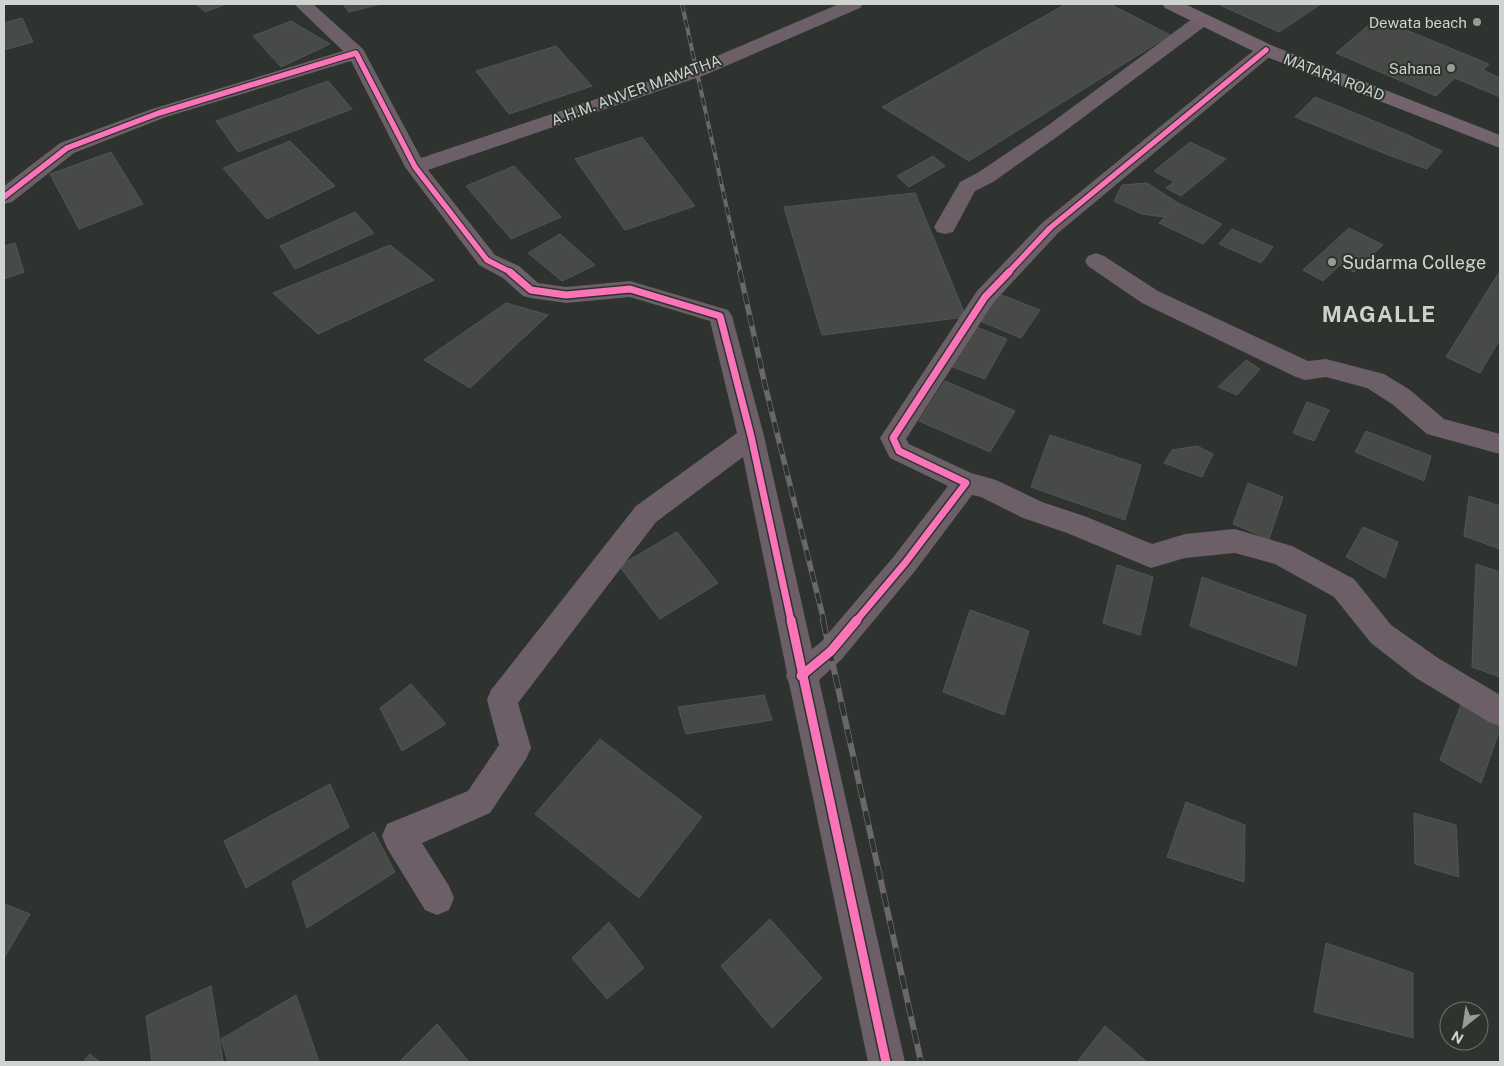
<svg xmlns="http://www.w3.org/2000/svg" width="1504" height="1066" font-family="'Public Sans',sans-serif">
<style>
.building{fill:#474a47;stroke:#525653}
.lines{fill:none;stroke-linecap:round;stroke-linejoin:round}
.minor{fill:#6d5f67;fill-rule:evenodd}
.highway{fill:#73636c;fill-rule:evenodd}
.rail-far2-casing{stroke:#6c676a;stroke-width:4}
.rail-far1-casing{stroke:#6c676a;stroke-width:5.5}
.rail-casing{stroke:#6c676a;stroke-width:6}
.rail-far2{stroke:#2d342e;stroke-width:2.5;stroke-dasharray:8;stroke-linecap:butt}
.rail-far1{stroke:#2d342e;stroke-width:4;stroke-dasharray:11;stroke-linecap:butt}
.rail{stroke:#2d342e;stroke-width:4.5;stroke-dasharray:14;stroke-linecap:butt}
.cycleway-far2-casing{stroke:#2d342e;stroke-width:8}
.cycleway-far1-casing{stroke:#2d342e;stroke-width:10}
.cycleway-casing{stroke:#2d342e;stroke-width:12}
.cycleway-far2{stroke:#fb73b8;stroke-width:5.5}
.cycleway-far1{stroke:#fb73b8;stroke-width:7}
.cycleway{stroke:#fb73b8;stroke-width:9}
.poi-dot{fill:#979c98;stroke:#2d342e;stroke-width:2}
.labels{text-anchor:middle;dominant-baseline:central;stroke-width:4;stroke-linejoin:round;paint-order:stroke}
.far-poi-label{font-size:15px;fill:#d0d4d1;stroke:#2d342e;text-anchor:end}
.far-street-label{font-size:15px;fill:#d0d4d1;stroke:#2d342e}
.poi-label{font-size:18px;fill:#d0d4d1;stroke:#2d342e;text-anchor:start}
.district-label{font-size:22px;font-weight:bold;letter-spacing:1px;fill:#cad2cb;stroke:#2d342e}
</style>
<rect width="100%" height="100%" fill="#2e332f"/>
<!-- building -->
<g class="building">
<polygon points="196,4 226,4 205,12"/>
<polygon points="343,4 381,4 349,12"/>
<polygon points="1066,4 1110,4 1170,35 969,161 882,107"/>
<polygon points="1218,4 1321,4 1279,32"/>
<polygon points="22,18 33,42 4,50 4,23"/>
<polygon points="1377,18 1489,64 1483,70 1500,78 1500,97 1455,78 1436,96 1336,53"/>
<polygon points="291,21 330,44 281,67 253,36"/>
<polygon points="556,46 592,86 509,114 476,71"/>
<polygon points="328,81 352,109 238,152 216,121"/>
<polygon points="1315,97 1345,109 1410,136 1391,156 1295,117"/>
<polygon points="1410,136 1442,151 1427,169 1391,156"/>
<polygon points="642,137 695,206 625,230 575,159"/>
<polygon points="290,141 335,186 267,219 223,168"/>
<polygon points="1190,142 1226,159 1181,196 1166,188 1174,182 1154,171"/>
<polygon points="111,152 143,204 79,229 50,174"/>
<polygon points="933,156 945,166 909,187 897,176"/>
<polygon points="514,166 561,217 511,239 466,186"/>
<polygon points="1147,183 1178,203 1165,217 1142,214 1114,201 1122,185"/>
<polygon points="915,193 966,317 822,335 784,207"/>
<polygon points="1178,203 1222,224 1203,244 1159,223"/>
<polygon points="355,212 374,233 295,269 280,246"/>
<polygon points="1349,228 1383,245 1354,272 1340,265 1323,281 1303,270"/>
<polygon points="1232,229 1273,247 1261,263 1219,244"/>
<polygon points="560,234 595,265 562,281 528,253"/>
<polygon points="15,243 24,272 4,279 4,246"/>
<polygon points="390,245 434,280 318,334 273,293"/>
<polygon points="1500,271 1500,339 1480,373 1446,357"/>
<polygon points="999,294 1040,310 1021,338 980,321"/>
<polygon points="506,303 548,315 470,388 424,360"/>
<polygon points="971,325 1007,339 985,379 947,365"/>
<polygon points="1246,360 1260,369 1237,395 1218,387"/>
<polygon points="945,381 1015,411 990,452 919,421"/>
<polygon points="1307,402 1329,410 1314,441 1293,433"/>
<polygon points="1366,431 1431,456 1424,481 1355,452"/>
<polygon points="1050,435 1141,465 1125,520 1031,487"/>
<polygon points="1197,446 1213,454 1202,477 1164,463 1172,450"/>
<polygon points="1248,483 1283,497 1269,539 1233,524"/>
<polygon points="1469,496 1500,506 1500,549 1464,536"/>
<polygon points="1363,527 1398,542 1385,578 1346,557"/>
<polygon points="677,532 718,583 660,619 619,566"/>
<polygon points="1476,564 1500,572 1500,677 1472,667"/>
<polygon points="1117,565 1153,577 1140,635 1103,623"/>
<polygon points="1202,577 1306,615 1296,666 1190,626"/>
<polygon points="970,610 1029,631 1004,715 943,692"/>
<polygon points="411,684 446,724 402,751 380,708"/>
<polygon points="764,695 772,720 686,734 678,707"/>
<polygon points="1462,702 1500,722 1500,729 1481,783 1440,760"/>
<polygon points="600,739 702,817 639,898 535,814"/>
<polygon points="330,784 349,827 246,888 224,841"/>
<polygon points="1186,802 1245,825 1244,882 1167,857"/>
<polygon points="1414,813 1456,825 1459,877 1415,864"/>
<polygon points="374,832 395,872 307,928 292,882"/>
<polygon points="4,904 30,914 4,958"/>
<polygon points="770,919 822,978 772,1028 721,966"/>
<polygon points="609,922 644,968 607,999 572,958"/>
<polygon points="1326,943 1413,973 1413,1038 1314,1012"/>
<polygon points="211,986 223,1061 152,1062 146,1016"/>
<polygon points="296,995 319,1062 228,1062 221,1039"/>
<polygon points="437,1024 469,1062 399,1062"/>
<polygon points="1105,1026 1147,1062 1077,1062"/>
<polygon points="90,1054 100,1062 83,1062"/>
</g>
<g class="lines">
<!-- minor -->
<g class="minor">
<polygon points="294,4 313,4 363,49 421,158 691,67 839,4 863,4 860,8 705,75 428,170 495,255 519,266 538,283 566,287 630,281 728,310 732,316 764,436 812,649 821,642 895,555 948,486 890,458 880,438 977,291 1042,223 1259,46 1266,44 1273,46 1275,50 1273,54 1058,233 993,303 906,439 909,444 971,473 996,480 1042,502 1087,517 1152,544 1185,534 1235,529 1292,546 1354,579 1391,625 1438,658 1500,695 1500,726 1489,722 1416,678 1371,643 1334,597 1275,564 1235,553 1185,558 1151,568 1067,533 1023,518 981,497 972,495 915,571 841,660 819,680 905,1062 868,1062 789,683 786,676 787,673 743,457 656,522 518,703 531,748 526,759 490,813 422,843 449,886 454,898 449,910 437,915 425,910 387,848 382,836 387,824 468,791 499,745 487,700 491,690 636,506 737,433 710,321 630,297 566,303 531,298 523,296 503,278 479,265 405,167 351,61 166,117 74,153 12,202 4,204 4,186 60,143 152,109 343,51"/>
<polygon points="1202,15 1208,16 1211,20 1208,24 1061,134 993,182 975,191 953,232 945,234 937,232 934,227 960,182 979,172 1047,126 1196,16"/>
<polygon points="1096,253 1104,256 1158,291 1308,361 1326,359 1384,374 1410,390 1444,419 1500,434 1500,454 1427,434 1392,404 1367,388 1326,377 1305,380 1296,377 1142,303 1088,266 1085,261 1088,256"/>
</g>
<!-- highway -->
<polygon class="highway" points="1162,4 1185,4 1273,46 1500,135 1500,148 1259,54 1165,8"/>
<defs>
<polyline id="rail-far2" points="682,4 741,273"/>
<polyline id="rail-far1" points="740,272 765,385 824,621"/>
<polyline id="rail" points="823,620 921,1062"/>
</defs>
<!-- rail-far2 casing -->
<use href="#rail-far2" class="rail-far2-casing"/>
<!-- rail-far1 casing -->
<use href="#rail-far1" class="rail-far1-casing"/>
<!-- rail casing -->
<use href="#rail" class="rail-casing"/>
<!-- rail-far2 -->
<use href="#rail-far2" class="rail-far2"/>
<!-- rail-far1 -->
<use href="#rail-far1" class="rail-far1"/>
<!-- rail -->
<use href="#rail" class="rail"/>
<defs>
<g id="cycleway-far2">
<polyline points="4,197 67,148 159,113 356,53 415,167 487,260 512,273"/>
<polyline points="1008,273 1050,228 1266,50"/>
</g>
<g id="cycleway-far1">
<polyline points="510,272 531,290 566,295 630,289 720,316 751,436 791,621"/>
<polyline points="856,621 905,563 966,483 899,451 893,438 985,297 1009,272"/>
</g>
<g id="cycleway">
<polyline points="791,620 886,1062"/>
<polyline points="801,676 831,651 857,620"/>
</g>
</defs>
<!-- cycleway-far2 casing -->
<use href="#cycleway-far2" class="cycleway-far2-casing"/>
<!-- cycleway-far1 casing -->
<use href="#cycleway-far1" class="cycleway-far1-casing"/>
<!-- cycleway casing -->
<use href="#cycleway" class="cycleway-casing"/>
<!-- cycleway-far2 -->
<use href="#cycleway-far2" class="cycleway-far2"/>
<!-- cycleway-far1 -->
<use href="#cycleway-far1" class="cycleway-far1"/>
<!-- cycleway -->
<use href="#cycleway" class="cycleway"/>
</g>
<!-- markers -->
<g class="poi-dot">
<circle cx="1477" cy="22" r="5"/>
<circle cx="1451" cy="68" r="5"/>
<circle cx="1332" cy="262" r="5"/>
</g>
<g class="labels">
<!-- far-poi labels -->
<g class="far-poi-label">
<text x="1467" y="22">Dewata beach</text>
<text x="1441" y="68">Sahana</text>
</g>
<!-- far-street labels -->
<g class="far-street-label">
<text transform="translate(1334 77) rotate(21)">MATARA ROAD</text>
<text transform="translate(636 90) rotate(-20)">A.H.M. ANVER MAWATHA</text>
</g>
<!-- poi labels -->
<g class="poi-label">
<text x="1342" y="262">Sudarma College</text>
</g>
<!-- district labels -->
<g class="district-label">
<text x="1379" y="314">MAGALLE</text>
</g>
</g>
<!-- border -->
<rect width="1504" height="1066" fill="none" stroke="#d0d4d1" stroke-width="10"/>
<!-- north arrow -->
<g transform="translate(1464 1026) rotate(210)"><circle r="24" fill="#2d342e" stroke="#6e746f"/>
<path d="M0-4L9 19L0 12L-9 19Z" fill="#979c98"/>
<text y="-8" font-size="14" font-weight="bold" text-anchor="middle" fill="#d0d4d1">N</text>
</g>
</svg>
